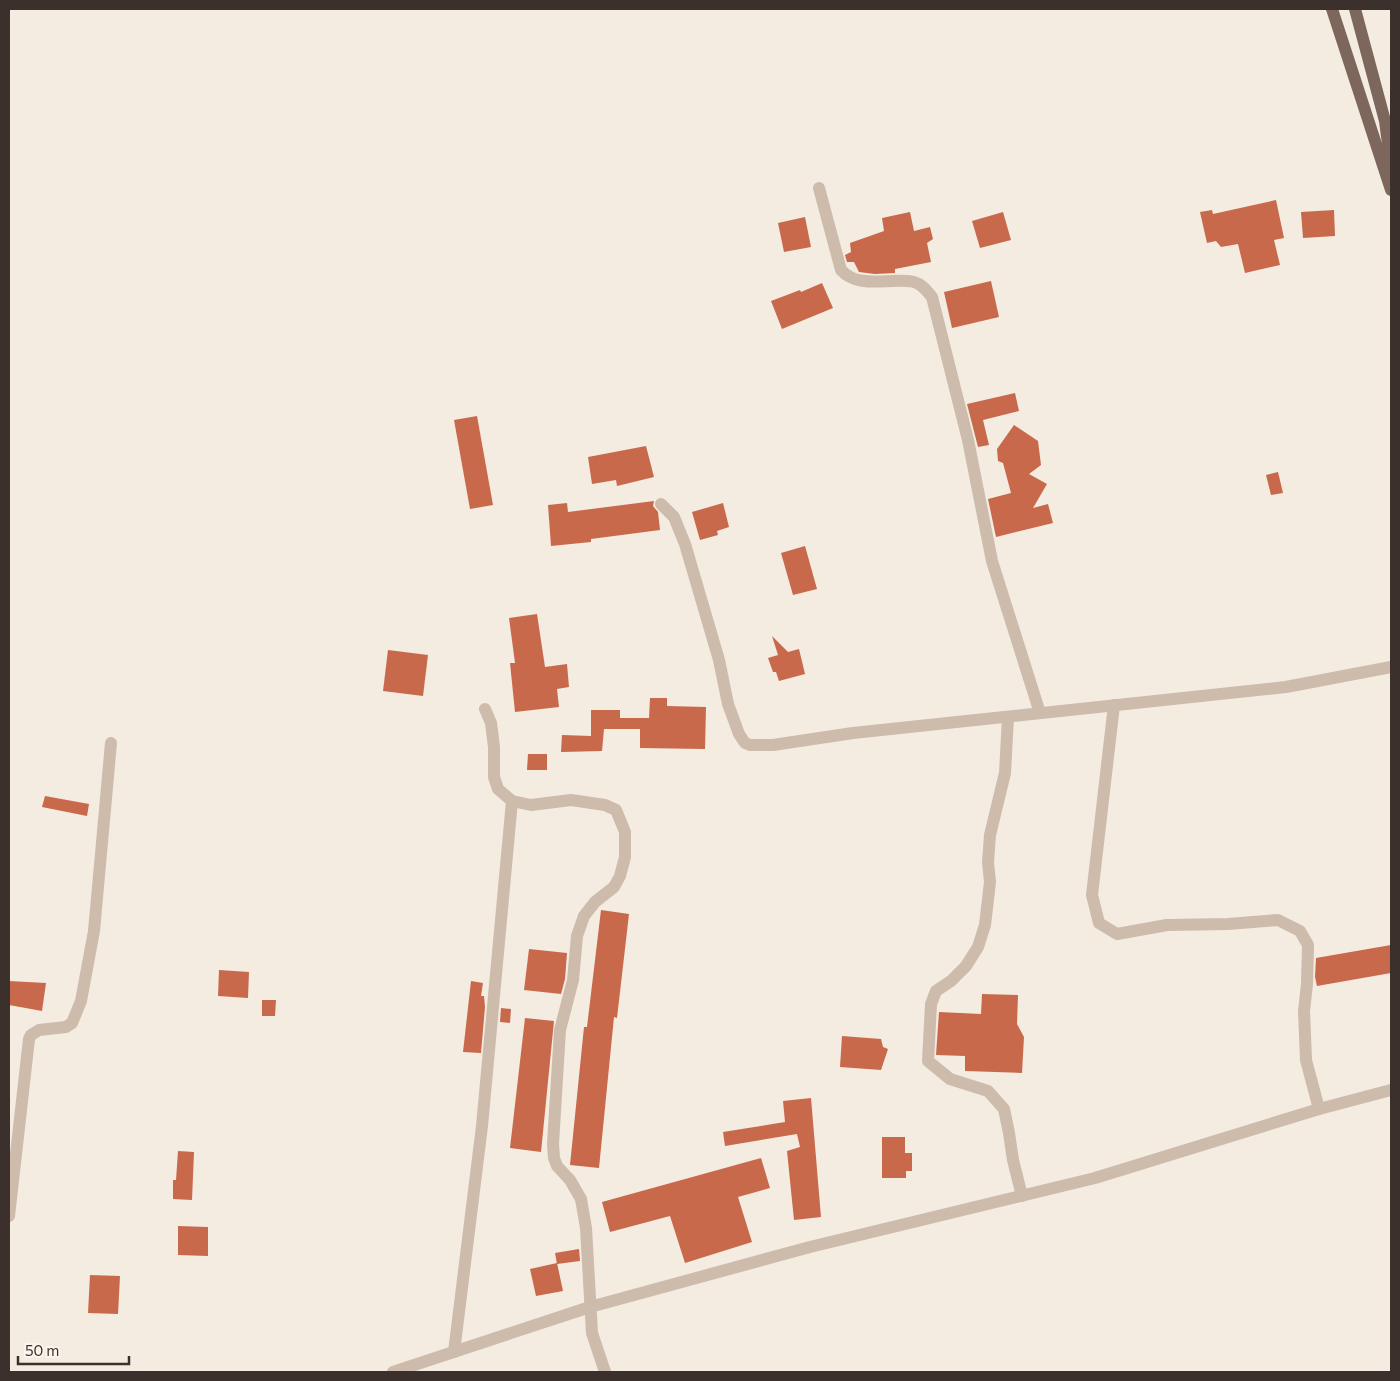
<svg xmlns="http://www.w3.org/2000/svg" width="1400" height="1381" font-family="Commissioner,sans-serif">
<style>
.building{fill:#c8694b}
.lines{fill:none;stroke-linecap:round;stroke-linejoin:round}
.minor{stroke:#cdbbac;stroke-width:12}
.major{stroke:#7d675c;stroke-width:12}
</style>
<rect width="100%" height="100%" fill="#f4ebe1"/>
<!-- building -->
<g class="building">
<polygon points="1276,200 1284,238 1274,240 1280,265 1245,273 1238,244 1221,247 1216,241 1207,243 1200,212 1212,210 1213,214"/>
<polygon points="1334,210 1335,236 1303,238 1301,212"/>
<polygon points="910,212 914,231 930,227 933,239 927,243 931,262 895,269 895,273 875,274 859,272 854,262 847,262 845,255 851,252 850,243 884,231 882,218"/>
<polygon points="1003,212 1011,240 980,248 972,221"/>
<polygon points="805,217 811,247 784,252 778,223"/>
<polygon points="991,281 999,317 952,328 944,292"/>
<polygon points="822,283 833,308 782,329 771,301 800,290 801,292"/>
<polygon points="1015,393 1019,411 983,420 989,445 978,447 967,404"/>
<polygon points="477,416 493,505 470,509 454,420"/>
<polygon points="1014,425 1038,441 1041,465 1029,474 1047,484 1033,508 1048,504 1053,523 996,537 988,499 1011,493 1003,463 998,461 997,449"/>
<polygon points="646,446 654,477 617,486 616,480 592,484 588,457"/>
<polygon points="1278,472 1283,493 1271,495 1266,475"/>
<polygon points="654,501 653,506 658,512 660,530 591,539 591,542 551,546 548,505 567,503 568,512"/>
<polygon points="723,503 729,527 717,531 718,535 700,540 692,512"/>
<polygon points="805,546 817,589 793,595 781,553"/>
<polygon points="537,614 545,667 567,664 569,687 557,689 559,707 515,712 510,663 515,663 509,618"/>
<polygon points="772,636 788,652 799,649 805,674 779,681 776,672 773,672 768,658 778,655"/>
<polygon points="388,650 428,655 423,696 383,691"/>
<polygon points="650,698 667,698 667,706 706,707 705,749 640,748 640,729 604,729 602,751 561,752 562,735 591,736 591,710 620,710 620,718 649,718"/>
<polygon points="528,754 547,754 547,770 527,770"/>
<polygon points="45,796 89,804 87,816 42,807"/>
<polygon points="601,910 629,914 617,1018 614,1017 599,1168 570,1165 584,1027 587,1027"/>
<polygon points="1391,945 1391,973 1317,986 1315,977 1316,958"/>
<polygon points="529,949 567,953 565,979 561,994 524,990"/>
<polygon points="219,970 249,972 248,998 218,996"/>
<polygon points="9,981 46,983 42,1011 9,1005"/>
<polygon points="471,981 483,983 481,996 484,996 485,1007 481,1053 463,1052"/>
<polygon points="982,994 1018,995 1017,1024 1024,1037 1022,1073 965,1071 965,1056 936,1055 939,1012 981,1014"/>
<polygon points="262,1000 276,1000 275,1016 262,1016"/>
<polygon points="501,1008 511,1009 510,1023 500,1022"/>
<polygon points="525,1018 554,1021 541,1152 510,1148"/>
<polygon points="842,1036 881,1039 883,1047 888,1049 881,1070 840,1067"/>
<polygon points="811,1098 821,1217 794,1220 787,1151 800,1147 797,1134 725,1146 723,1132 785,1122 783,1101"/>
<polygon points="882,1137 905,1137 905,1153 912,1153 912,1171 906,1171 906,1178 882,1178"/>
<polygon points="178,1151 194,1152 192,1200 173,1199 173,1180 176,1180"/>
<polygon points="761,1158 770,1188 738,1197 752,1242 685,1263 670,1216 610,1232 602,1202"/>
<polygon points="178,1226 208,1227 208,1256 178,1255"/>
<polygon points="579,1249 580,1261 557,1264 555,1253"/>
<polygon points="557,1263 563,1291 536,1296 530,1269"/>
<polygon points="90,1275 120,1276 118,1314 88,1313"/>
</g>
<g class="lines">
<!-- minor -->
<g class="minor">
<path d="M819,188L841,270C859,290 890,277 914,282C922,284 927,291 932,297L968,440L992,561L1040,713"/>
<polyline points="661,504 674,517 685,544 719,660 728,704 739,734 745,743 750,745 773,745 853,733 1286,687 1391,667"/>
<polyline points="1114,705 1092,895 1099,923 1117,934 1167,925 1228,924 1278,920 1300,931 1308,945 1307,984 1304,1011 1306,1060 1319,1109"/>
<polyline points="485,709 491,723 494,747 494,777 498,789 512,801 531,805 571,800 605,805 616,810 625,832 625,857 620,876 614,887 595,902 584,916 577,936 573,980 560,1030 553,1144 554,1158 557,1166 570,1180 581,1199 586,1228 592,1333 605,1372"/>
<polyline points="1008,717 1005,773 990,835 988,862 990,882 985,925 978,947 966,966 951,981 936,991 931,1004 928,1061 950,1079 988,1091 1004,1109 1009,1133 1013,1160 1022,1196"/>
<polyline points="9,1216 29,1039 31,1035 39,1030 66,1027 72,1023 81,1001 94,931 111,743"/>
<polyline points="454,1352 482,1126 512,801"/>
<polyline points="393,1372 590,1307 810,1247 1095,1178 1319,1109 1391,1090"/>
</g>
<!-- major -->
<g class="major">
<polyline points="1332,9 1391,190"/>
<polyline points="1355,9 1385,121 1391,167"/>
</g>
</g>
<!-- border -->
<rect width="1400" height="1381" fill="none" stroke="#3b302b" stroke-width="20"/>
<!-- scale -->
<path d="M18 1356v8h111v-8" fill="none" stroke="#3b302b" stroke-width="2.5"/>
<text x="25" y="1356" font-size="15" fill="#3b302b" stroke="#fbf5ee" stroke-width="4" paint-order="stroke">50 m</text>
</svg>
